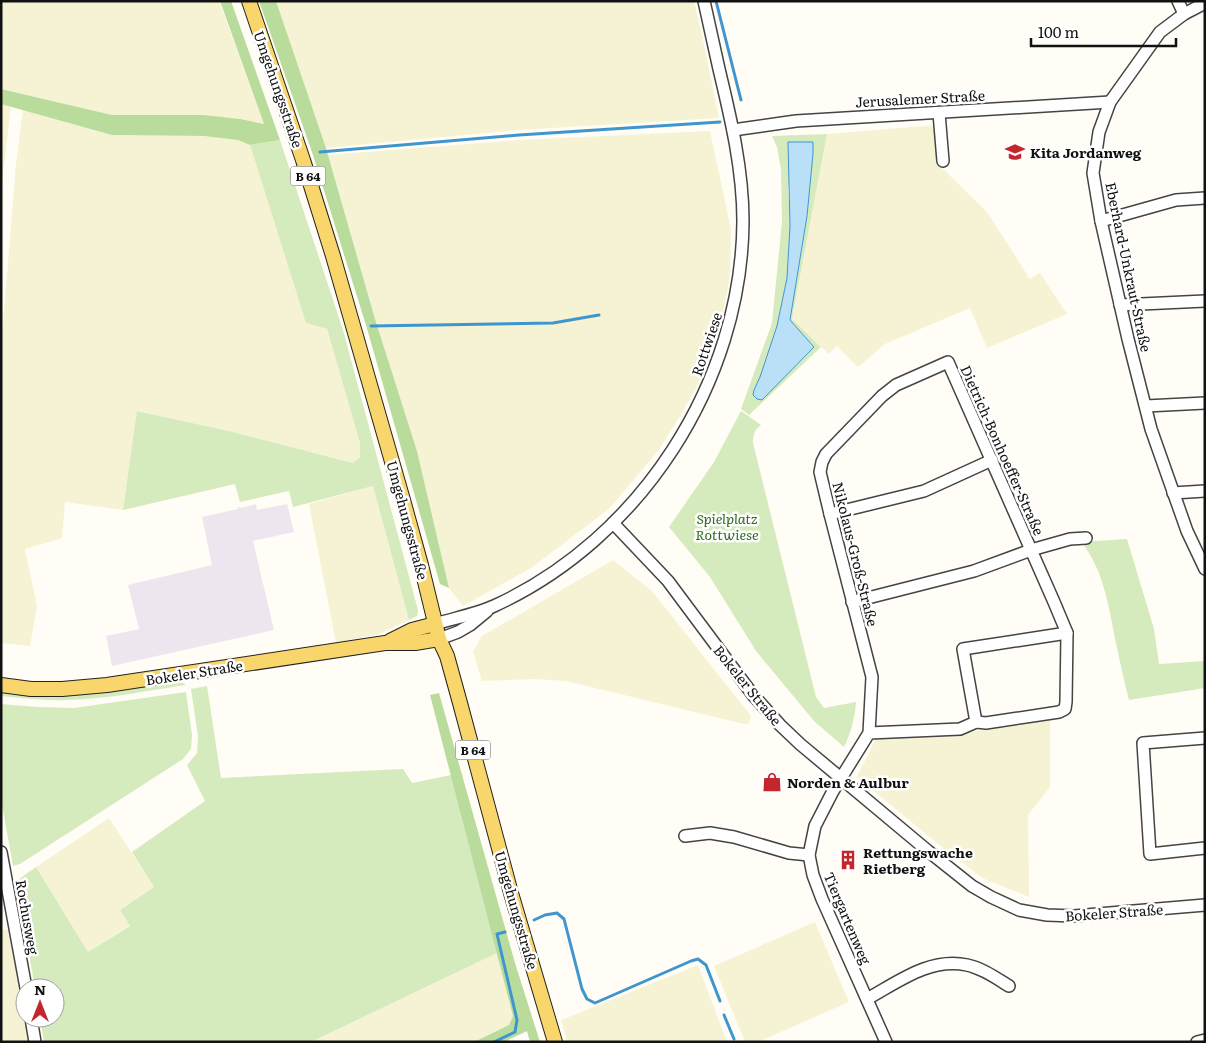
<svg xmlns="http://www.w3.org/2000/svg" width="1206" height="1043" font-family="Literata,serif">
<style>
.industrial{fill:#eee6ef}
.farmland{fill:#f6f3d4}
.green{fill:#d5ebbd;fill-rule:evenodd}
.forest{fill:#b9dc9c}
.water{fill:#b9e0f7;stroke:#3f96cf}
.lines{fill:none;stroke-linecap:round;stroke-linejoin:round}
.stream{stroke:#3f96cf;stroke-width:3}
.minor-casing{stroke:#444;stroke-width:14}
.major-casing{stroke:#222;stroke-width:16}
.minor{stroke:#fff;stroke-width:11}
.major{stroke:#f9d66b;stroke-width:14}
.labels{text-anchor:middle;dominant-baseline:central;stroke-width:5;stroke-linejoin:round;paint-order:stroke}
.shield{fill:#fff;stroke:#585858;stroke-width:1}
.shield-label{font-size:12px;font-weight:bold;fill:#111}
.street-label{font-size:14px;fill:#111;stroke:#fff}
.poi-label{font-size:14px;font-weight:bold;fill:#111;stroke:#fff;text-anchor:start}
.park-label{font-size:14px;font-style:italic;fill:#2f6b1f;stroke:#fff}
</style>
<rect width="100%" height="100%" fill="#fffdf5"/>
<!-- industrial -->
<polygon class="industrial" points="256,504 257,510 287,504 294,532 253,541 274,630 112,666 106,636 139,629 128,585 212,565 202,517 238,509 238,507 240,507 241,508"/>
<!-- farmland -->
<g class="farmland">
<polygon points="1,1 219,1 264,124 240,119 204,115 112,115 1,89"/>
<polygon points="276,1 694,1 701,30 719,118 519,130 326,148"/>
<polygon points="1,104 11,106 1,191"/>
<polygon points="23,109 112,135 204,136 238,140 250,145 306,323 327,329 360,443 360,457 353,463 229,431 138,411 123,510 65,502 62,538 25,549 37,606 30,646 1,643 1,348 16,164"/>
<polygon points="936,125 940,166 987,212 1030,279 1040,273 1067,314 987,348 970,308 885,344 858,367 837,346 829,354 792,320 827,134"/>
<polygon points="710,131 731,229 730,276 723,314 711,353 695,390 680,416 658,451 609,509 531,568 463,606 449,588 417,451 375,319 328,155 519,140"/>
<polygon points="373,486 409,620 379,634 336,643 309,504"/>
<polygon points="613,560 652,591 751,716 748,725 566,681 536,679 482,681 473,652 482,636"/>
<polygon points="1050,719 1050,787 1028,815 1029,897 982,878 932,839 857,777 876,738 976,731"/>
<polygon points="109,818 154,887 120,910 130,925 88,952 36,867"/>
<polygon points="815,922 849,1002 758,1042 745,1042 714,966"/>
<polygon points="9,929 29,1042 1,1042 1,930"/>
<polygon points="497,953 513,1016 509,1025 474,1042 311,1042"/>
<polygon points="698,965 727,1042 567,1042 561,1020"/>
</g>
<!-- green -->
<g class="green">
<path d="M827,134L792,319L821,347L749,415L741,409L772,323L782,221L781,170L777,147L772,136ZM812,142L813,154L807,216L790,320L814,347L762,399L754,390L760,377L777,326L787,278L790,226L788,187Z"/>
<polygon points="280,140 343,330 418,610 417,616 409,620 373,486 293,507 289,491 240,502 235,484 123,510 137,411 229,431 353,463 360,457 360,443 327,329 306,323 250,145"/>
<path d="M741,411L761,425C754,430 753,435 753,443L816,697L824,708L856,702C855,718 851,732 844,747L814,721L756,651L710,577L669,527L714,462Z"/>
<path d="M1127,539L1154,629L1159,664L1205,661V688L1129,700C1124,681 1120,662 1116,643C1109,609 1104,569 1081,542Z"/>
<path d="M179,680L186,685C146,691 107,699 67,700C45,701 23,698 1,696V691Z"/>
<polygon points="207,686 221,778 403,769 412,783 451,775 497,953 311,1042 44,1042 40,1018 55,1018 55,988 35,988 17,886 19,879 36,867 88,952 130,926 120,910 154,887 132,852 205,801 187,765 197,753 198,736 191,689"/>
<polygon points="186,692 192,735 191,749 183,759 20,864 13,866 1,799 1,704 37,707 74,708"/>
</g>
<!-- forest -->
<g class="forest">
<polygon points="220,1 231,1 280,140 250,145 238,140 204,136 112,135 1,104 1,89 112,115 204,115 240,119 264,124"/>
<polygon points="259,1 276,1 326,148 375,319 417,451 449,588 440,584 366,325 312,152"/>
<polygon points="439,693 515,963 540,1042 530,1042 527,1031 504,1042 474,1042 509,1025 513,1016 430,695"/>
</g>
<!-- water -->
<polygon class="water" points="788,142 813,142 813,154 807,216 790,320 814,347 762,400 757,399 753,395 754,390 760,377 777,326 787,278 790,226"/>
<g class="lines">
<!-- stream -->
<g class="stream">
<polyline points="716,1 741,100"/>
<polyline points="320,152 519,135 720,122"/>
<polyline points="371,326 553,323 599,315"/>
<polyline points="534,920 545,915 557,913 564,919 582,989 587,999 595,1003 691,961 698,959 706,965 720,1001"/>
<polyline points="724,1015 734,1039"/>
<polyline points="494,1042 515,1032 517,1020 497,934 505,932"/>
</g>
<defs>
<g id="minor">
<polyline points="1178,1 1184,14"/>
<polyline points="1205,3 1184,14 1160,32 1110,102 1099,132 1093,173 1101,221 1128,339 1151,429 1187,531 1205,569"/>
<polyline points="939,113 943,161"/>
<polyline points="733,130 796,121 1110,102"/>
<polyline points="1101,221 1176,200 1205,198"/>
<polyline points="1120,305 1205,301"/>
<polyline points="1146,406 1205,403"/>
<polyline points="1173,493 1205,491"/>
<polyline points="830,514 924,491 992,460"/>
<polyline points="613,523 668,581 753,695 780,725 800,744 928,851 972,886 991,897 1019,910 1047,915 1074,916 1205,905"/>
<polyline points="852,602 974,571 1031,550 1070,539 1086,538"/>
<path d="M435,624C455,618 476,614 494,606C641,539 742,382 743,221C743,170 731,119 719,69C714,47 709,24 704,1"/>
<polyline points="439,639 458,632 470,625 487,611"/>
<polyline points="976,722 963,649 1067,633"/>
<polyline points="869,733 960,729 976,722 986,723 1059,712 1065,709 1066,702 1067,633 1054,602 948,362 896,385 882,396 826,454 822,462 820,472 830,514 872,677 869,733 833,791 815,826 809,855 813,875 822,899 886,1042"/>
<polyline points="1205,738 1143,743 1150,854 1205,848"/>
<polyline points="685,836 710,833 734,837 789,853 809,855"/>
<polyline points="1,852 26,988"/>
<path d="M867,999C898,982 930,957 967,965C982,968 996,978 1009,986"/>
<polyline points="31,1018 35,1042"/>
<polyline points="1197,1042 1205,1040"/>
</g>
<g id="major">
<polyline points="249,1 303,160 333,256 403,500 421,565 439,639 447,656 460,703 511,893 555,1042"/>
<polyline points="390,641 412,630 435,624"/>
<polyline points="1,685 31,689 62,689 107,685 385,643 415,643 439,639"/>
</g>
</defs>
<!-- minor casing -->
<use href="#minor" class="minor-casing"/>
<!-- major casing -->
<use href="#major" class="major-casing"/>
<!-- minor -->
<use href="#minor" class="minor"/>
<!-- major -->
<use href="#major" class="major"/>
</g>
<!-- icons -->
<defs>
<symbol id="school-bare" viewBox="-9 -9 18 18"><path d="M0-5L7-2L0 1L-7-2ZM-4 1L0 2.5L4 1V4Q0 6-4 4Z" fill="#c4262e" stroke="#fff" stroke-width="2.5" paint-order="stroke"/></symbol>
<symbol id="shop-bare" viewBox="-9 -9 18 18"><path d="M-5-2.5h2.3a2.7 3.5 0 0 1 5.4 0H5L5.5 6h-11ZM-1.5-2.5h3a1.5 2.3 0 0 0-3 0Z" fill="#c4262e" stroke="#fff" stroke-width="2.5" paint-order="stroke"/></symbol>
<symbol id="building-bare" viewBox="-9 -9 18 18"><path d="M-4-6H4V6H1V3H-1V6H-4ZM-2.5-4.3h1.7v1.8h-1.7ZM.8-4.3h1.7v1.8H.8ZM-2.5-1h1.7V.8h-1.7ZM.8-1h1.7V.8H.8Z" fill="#c4262e" stroke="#fff" stroke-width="2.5" paint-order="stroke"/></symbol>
</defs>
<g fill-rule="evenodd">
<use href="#school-bare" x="1001" y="138" width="28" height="28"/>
<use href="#shop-bare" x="758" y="768" width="28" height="28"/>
<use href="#building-bare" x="834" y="846" width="28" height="28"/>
</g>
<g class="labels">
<!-- shield labels -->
<g class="shield">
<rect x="290.5" y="166.5" width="35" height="19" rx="4"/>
<rect x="455.5" y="740.5" width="35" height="19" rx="4"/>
</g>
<g class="shield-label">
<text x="308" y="176">B 64</text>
<text x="473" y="750">B 64</text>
</g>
<!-- street labels -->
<g class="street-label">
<text transform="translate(279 89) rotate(71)">Umgehungsstraße</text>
<text transform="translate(920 98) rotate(-3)">Jerusalemer Straße</text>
<text transform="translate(1129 267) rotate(78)">Eberhard-Unkraut-Straße</text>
<text transform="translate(706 344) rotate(-71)">Rottwiese</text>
<text transform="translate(1003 450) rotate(66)">Dietrich-Bonhoeffer-Straße</text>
<text transform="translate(408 520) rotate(75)">Umgehungsstraße</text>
<text transform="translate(856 554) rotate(76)">Nikolaus-Groß-Straße</text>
<text transform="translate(194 672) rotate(-9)">Bokeler Straße</text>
<text transform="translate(748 685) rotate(51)">Bokeler Straße</text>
<text transform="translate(517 910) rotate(74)">Umgehungsstraße</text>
<text transform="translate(1114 912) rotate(-4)">Bokeler Straße</text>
<text transform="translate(28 917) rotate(80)">Rochusweg</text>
<text transform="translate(848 918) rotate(67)">Tiergartenweg</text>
</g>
<!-- poi labels -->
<g class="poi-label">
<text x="1030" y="152">Kita Jordanweg</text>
<text x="787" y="782">Norden &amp; Aulbur</text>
<text x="863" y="852">Rettungswache<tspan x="863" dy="16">Rietberg</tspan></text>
</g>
<!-- park labels -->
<g class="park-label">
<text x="727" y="518">Spielplatz<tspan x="727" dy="16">Rottwiese</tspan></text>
</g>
</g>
<!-- border -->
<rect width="1206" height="1043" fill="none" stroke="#111111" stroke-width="5"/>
<!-- north arrow -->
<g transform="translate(40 1003)"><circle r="24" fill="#ffffff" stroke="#a0a0a0"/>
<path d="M0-4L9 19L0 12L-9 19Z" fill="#c4262e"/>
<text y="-8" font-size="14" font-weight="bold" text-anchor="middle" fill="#111111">N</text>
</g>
<!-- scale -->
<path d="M1031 38v8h145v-8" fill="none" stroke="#111111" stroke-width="2.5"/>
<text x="1038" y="38" font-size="15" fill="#111111" stroke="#ffffff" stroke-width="4" paint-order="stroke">100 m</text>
</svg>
